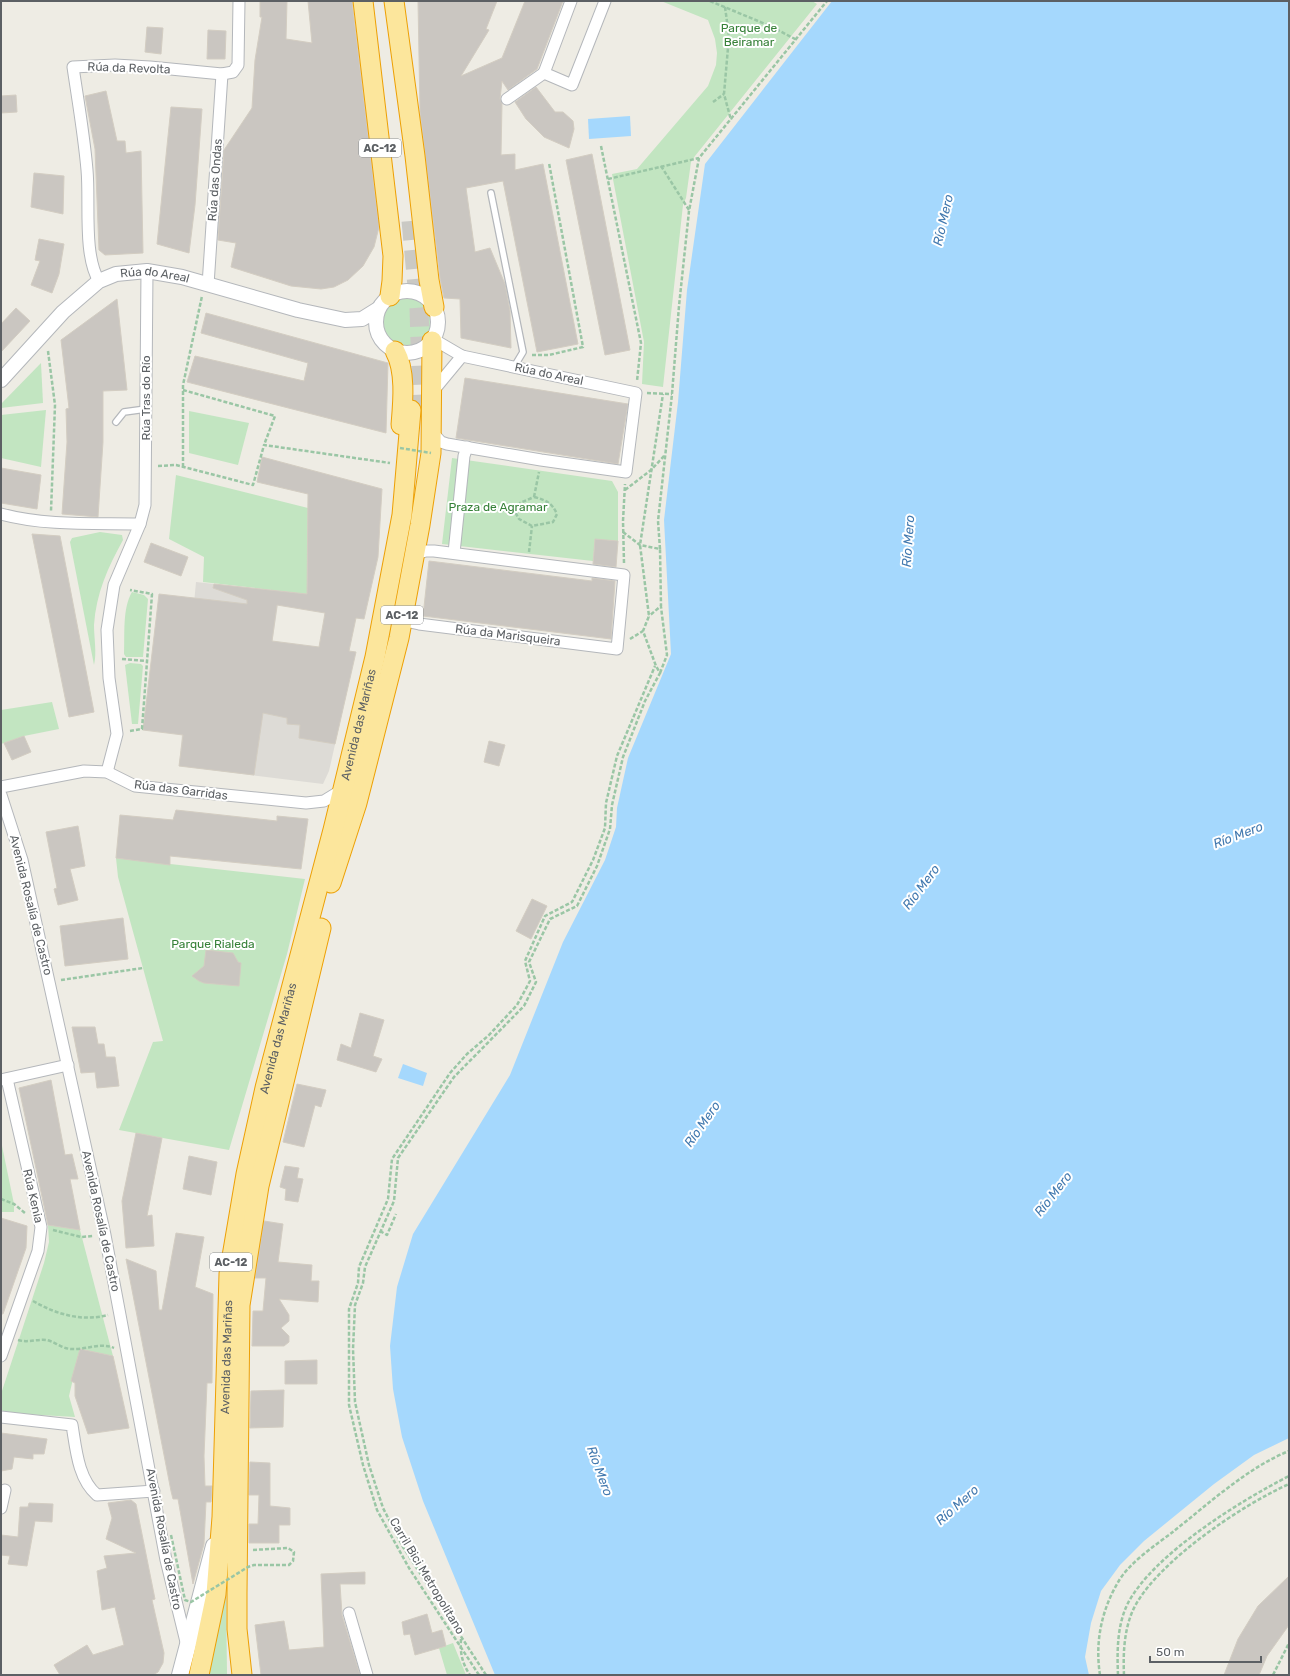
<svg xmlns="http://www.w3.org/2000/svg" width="1290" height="1676" font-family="Rubik,sans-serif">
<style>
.industrial{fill:#dddbd6}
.green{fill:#c2e5c1}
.water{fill:#a5d8fd}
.building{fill:#cac6c1;stroke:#d3cdc2;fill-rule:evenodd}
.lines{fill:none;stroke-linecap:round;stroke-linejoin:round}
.trunk-tunnel{stroke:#cac9c4;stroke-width:19;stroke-dasharray:19 10;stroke-linecap:butt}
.service-casing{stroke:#b4b7bb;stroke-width:8}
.minor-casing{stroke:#b4b7bb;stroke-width:13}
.tertiary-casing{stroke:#b4b7bb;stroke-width:16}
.secondary-casing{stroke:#b3b7bb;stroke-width:18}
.trunk-casing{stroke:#eda005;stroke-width:21}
.path{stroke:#9ac6a5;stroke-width:2.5;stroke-dasharray:4 2;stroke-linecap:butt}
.service{stroke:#fff;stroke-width:5.5}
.minor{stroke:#fff;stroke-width:11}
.tertiary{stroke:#fff;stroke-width:14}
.secondary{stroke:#fff;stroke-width:16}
.trunk{stroke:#fce69c;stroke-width:19}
.path-bridge{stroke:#9ac6a5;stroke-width:2.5;stroke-dasharray:4 2;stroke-linecap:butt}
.labels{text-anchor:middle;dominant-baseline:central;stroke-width:4;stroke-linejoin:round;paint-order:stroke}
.shield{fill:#fff;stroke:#8d9092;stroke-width:1}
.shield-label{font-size:11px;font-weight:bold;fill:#5c6064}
.park-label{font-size:12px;fill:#368138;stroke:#fff}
.street-label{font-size:12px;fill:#5c6064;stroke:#fff}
.water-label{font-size:13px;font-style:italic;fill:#4279af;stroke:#fff}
</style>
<rect width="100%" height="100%" fill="#eeece4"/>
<!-- industrial -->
<polygon class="industrial" points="196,582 280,591 268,671 349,683 329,771 323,784 179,766"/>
<!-- green -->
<g class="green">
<polygon points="661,1 812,1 817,4 695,156 691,162 686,198 683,205 663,387 642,384 644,342 612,174 637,169 708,86 716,65 717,53 715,39 708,20"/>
<circle cx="408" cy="322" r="25"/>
<polygon points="41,363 43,403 1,408 1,404"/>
<polygon points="46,410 41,467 1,458 1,415"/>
<polygon points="189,411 249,423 238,465 189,453"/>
<polygon points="452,458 612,481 618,492 618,541 595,539 593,561 442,544"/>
<polygon points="176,475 308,508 307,594 203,582 204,557 169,539"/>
<path d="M100,532L122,535L123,540C108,567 96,594 94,625C94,638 97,653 94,665L70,542L72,538Z"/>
<path d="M132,592L144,595L148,599L143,657H126L124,654C125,636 122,609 132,592Z"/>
<polygon points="130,663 141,664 143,666 138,724 132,724 125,665"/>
<polygon points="52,702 59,729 24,736 1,744 1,710"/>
<polygon points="116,858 305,879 287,954 229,1150 119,1130 153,1042 163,1041 118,877"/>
<polygon points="1,1141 14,1204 14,1212 1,1212"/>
<polygon points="48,1225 80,1230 113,1356 80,1349 69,1396 75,1417 5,1413 1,1409 1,1394 44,1263 49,1242"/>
<polygon points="226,1587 227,1675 206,1675"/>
<polygon points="453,1643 466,1675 447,1675 439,1648"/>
</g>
<!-- water -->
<g class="water">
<polygon points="832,1 1289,1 1289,1438 1254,1455 1214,1484 1144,1541 1120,1565 1101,1591 1091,1623 1085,1657 1089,1675 495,1675 423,1501 402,1437 393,1389 390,1346 397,1287 413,1234 510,1075 563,942 605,860 616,827 617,808 628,758 671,654 664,520 678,402 687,290 705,164"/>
<polygon points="630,116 631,136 589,139 588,119"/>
<polygon points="403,1064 427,1073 423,1086 398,1078"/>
</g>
<!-- building -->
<g class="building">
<polygon points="260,1 287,1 286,39 312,43 308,1 352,1 379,227 374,247 363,266 348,280 334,287 321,289 291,286 231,267 236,243 218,240 224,150 252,108 255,60 262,17 260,17"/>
<polygon points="418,1 497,1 486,29 489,30 461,76 502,58 525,1 563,1 537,69 508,90 502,81 500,99 502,103 501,155 515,154 515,170 543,164 578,344 537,352 503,181 466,188 475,252 490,248 505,284 510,311 511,348 461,338 460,299 444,298 440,278 420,112"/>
<polygon points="147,27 163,28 161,54 145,52"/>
<polygon points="208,30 226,31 225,59 207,59"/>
<polygon points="536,87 555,112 563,112 573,121 574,129 569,148 544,137 526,119 515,102"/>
<polygon points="106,91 117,141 125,141 126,153 141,151 143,253 105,255 99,250 95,149 85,96"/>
<polygon points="16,95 17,112 1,113 1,96"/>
<polygon points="171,107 202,109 195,205 189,253 157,244"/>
<polygon points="592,154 630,350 605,355 566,160"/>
<polygon points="34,173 64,176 63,214 31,207"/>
<polygon points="39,239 64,244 59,274 52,293 31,285 40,261 35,260"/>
<polygon points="117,299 127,390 103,391 103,442 98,517 62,514 67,442 66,409 69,408 61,340"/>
<polygon points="16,308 30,321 1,352 1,324"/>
<polygon points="206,313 388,363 386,433 187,382 195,356 304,381 308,363 201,333"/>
<polygon points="465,378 628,404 618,464 456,438"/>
<path d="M262,457L382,489L378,557L364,619L356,618L349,651L356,652L335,744L299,738L300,725L287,724V718L263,713L254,775L179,766L183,735L143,730L159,594L247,604V600L213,588L214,584L307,594L308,494L257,482ZM277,605L325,613L319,647L272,641Z"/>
<polygon points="1,468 41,475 37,509 1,503"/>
<polygon points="32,534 60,536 94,712 69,717"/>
<polygon points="595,539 618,541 616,567 593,564"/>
<polygon points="151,543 188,557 181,576 144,562"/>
<polygon points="429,561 592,581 592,578 615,581 611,639 423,616"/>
<polygon points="24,736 31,752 12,760 4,743"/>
<polygon points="489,741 505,745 499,766 484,762"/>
<polygon points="176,810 277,821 277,816 308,819 301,869 170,856 170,865 116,858 120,815 173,820"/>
<polygon points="78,826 85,866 70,869 78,900 58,905 54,889 57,888 46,832"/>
<polygon points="532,899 547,906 531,939 516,931"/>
<polygon points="123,918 128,959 65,966 60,926"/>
<polygon points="206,950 233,953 238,962 241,963 239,986 204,983 199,981 192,976 204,966"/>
<polygon points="360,1013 384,1020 373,1056 382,1059 376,1072 337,1060 341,1044 351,1048"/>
<polygon points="72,1027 95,1027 98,1044 104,1044 106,1057 115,1057 119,1086 97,1088 95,1072 81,1073"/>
<polygon points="51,1080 65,1155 72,1154 78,1179 70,1179 80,1230 48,1225 19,1088"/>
<polygon points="297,1084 326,1090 321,1107 315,1105 304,1147 283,1142"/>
<polygon points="136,1133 162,1138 147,1216 152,1215 154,1246 126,1248 122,1201"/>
<polygon points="189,1156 217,1162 211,1195 183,1189"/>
<polygon points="285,1166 299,1168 297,1178 303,1179 298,1202 285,1200 286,1189 280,1187"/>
<polygon points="1,1218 27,1226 26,1248 3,1314 1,1314"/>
<polygon points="264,1221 283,1224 278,1262 312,1265 311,1281 319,1281 318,1302 279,1299 289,1315 289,1321 281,1328 289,1336 289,1342 284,1346 252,1346 253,1311 263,1311 266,1278 255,1278"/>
<polygon points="176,1233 204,1237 195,1287 213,1294 212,1383 207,1383 204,1456 205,1486 212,1486 211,1502 206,1502 204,1544 193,1584 178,1499 173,1499 171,1491 126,1259 156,1271 159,1310 162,1310"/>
<polygon points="80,1349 113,1356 129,1428 88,1434 75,1396 75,1383 71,1381"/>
<polygon points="317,1360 317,1384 285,1384 285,1361"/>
<polygon points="284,1390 283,1427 250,1428 251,1391"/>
<polygon points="1,1433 47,1439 44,1454 33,1454 33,1459 14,1457 12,1469 1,1471"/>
<polygon points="250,1462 270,1463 270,1506 290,1508 290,1525 279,1525 279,1543 249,1543 249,1524 258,1524 259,1495 249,1495"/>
<polygon points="131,1500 136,1504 155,1599 152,1600 164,1653 163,1663 158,1672 153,1675 60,1675 54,1665 87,1645 93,1655 124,1645 115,1607 102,1610 97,1571 107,1568 104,1556 136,1553 106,1539 112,1518 108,1503"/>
<polygon points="29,1503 53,1504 52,1522 35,1521 27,1566 8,1564 10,1556 1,1555 1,1535 18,1537 20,1507 28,1507"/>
<polygon points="365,1572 365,1584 340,1584 342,1615 360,1675 261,1675 255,1625 284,1621 289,1650 324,1647 321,1574"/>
<polygon points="1289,1576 1289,1625 1267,1656 1259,1675 1224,1675 1238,1639 1258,1606"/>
<polygon points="427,1614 432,1633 442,1630 446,1646 415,1655 410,1634 404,1635 402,1622"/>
</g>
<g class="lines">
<!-- trunk-tunnel -->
<polyline class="trunk-tunnel" points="411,221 419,308 422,409"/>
<defs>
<g id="service">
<polyline points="491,193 523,352 514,367"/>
<polyline points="116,422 124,412 146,409"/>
</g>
<g id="minor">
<polyline points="571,1 544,73 572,85 605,1"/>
<polyline points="507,99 544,73"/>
<path d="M99,281C83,255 90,202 87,170C84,135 78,101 73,67L115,65L150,67L222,74L233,72L238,65L239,1"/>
<polyline points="208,285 222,74"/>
<polyline points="433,391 462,356"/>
<polyline points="432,432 441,442 447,444 541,460 626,472 636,393 462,356 433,339"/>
<path d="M1,514C46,526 94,523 140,524"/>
<polyline points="454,553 464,456 467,447"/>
<polyline points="402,615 410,622 419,624 617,649 624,575 434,551 426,551 415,554"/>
<polyline points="107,772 117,734 109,678 107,630 114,585 140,524 145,505 147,271"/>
<polyline points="1,787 84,771 107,772 135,786 306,803 324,801 337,793"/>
<polyline points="1,795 22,860 105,1235 166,1560 187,1646"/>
<polyline points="1,1080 68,1065"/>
<polyline points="1,1356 38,1251 41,1227 7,1079"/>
<path d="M1,1417L72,1425C76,1449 78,1479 97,1495L154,1491"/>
<polyline points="1,1508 5,1490"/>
<polyline points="349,1613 367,1675"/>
</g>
<g id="tertiary">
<circle cx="407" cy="322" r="31"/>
<path id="s1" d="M1,380L63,312L99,281L116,274L147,271L182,277L298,310L345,320L362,319L378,309"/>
</g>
<polyline id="secondary" points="180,1675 214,1546"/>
<g id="trunk">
<polyline points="363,1 393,256 392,281 390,296"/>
<polyline points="394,1 415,156 429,280 434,307"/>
<path d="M395,351C406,371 403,402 401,425"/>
<polyline points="331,883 357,803 399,638 420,525 431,453 432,341"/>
<path id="s2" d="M199,1675L216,1594L222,1517L229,1274L246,1174L265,1088L333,830L375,657L402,515L411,410"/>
<polyline points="242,1675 237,1629 237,1593 240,1305 259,1186 321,928"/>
</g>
</defs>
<!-- service casing -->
<use href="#service" class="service-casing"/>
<!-- minor casing -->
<use href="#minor" class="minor-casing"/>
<!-- tertiary casing -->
<use href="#tertiary" class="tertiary-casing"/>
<!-- secondary casing -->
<use href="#secondary" class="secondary-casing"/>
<!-- trunk casing -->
<use href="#trunk" class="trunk-casing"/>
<!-- path -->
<g class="path">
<polyline points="710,1 770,26 797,40"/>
<polyline points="725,7 729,36 724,94 731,120"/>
<polyline points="713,102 724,94"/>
<polyline points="601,146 641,343 637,381"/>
<polyline points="661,166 689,210"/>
<polyline points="608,179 699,158"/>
<polyline points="48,351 55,405 51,511"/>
<polyline points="532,355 549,355 583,347 549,163"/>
<polyline points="183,390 275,416 264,445"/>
<polyline points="647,393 672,394"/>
<polyline points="158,466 176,465 253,485 264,445 390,463"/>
<polyline points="183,467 183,385 202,296"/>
<polyline points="625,490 651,470 665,455"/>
<path d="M534,497C546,500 552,503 557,514L553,522L532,526L519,519L515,512L520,503Z"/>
<polyline points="534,497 539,472"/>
<polyline points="470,506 515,512"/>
<polyline points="623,532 640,545 660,549 661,606 649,616"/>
<polyline points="660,549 658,521 672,394 679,306 689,211 699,158 827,1"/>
<polyline points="529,552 532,526"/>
<polyline points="624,563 623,521 625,484"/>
<polyline points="630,639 643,631"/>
<polyline points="122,659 147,661"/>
<polyline points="660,673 667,655 661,607"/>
<polyline points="130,731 142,729 152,594 130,590"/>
<polyline points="61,980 143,968"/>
<polyline points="1,1199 14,1204 25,1213"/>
<polyline points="53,1230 81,1237 93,1236"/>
<polyline points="380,1231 387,1235 396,1214"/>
<path d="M33,1301C56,1314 81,1322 108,1315"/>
<path d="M18,1340C28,1343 36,1339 46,1340C54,1341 62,1349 72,1349C86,1350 100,1342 114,1348"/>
<path d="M461,1639C460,1653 462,1663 470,1675"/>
<polyline points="479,1675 409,1568 377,1510 363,1465 349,1405 349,1309 358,1283 359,1267 388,1199 392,1159 450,1073 467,1054 489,1035 517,1005 530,981 525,961 545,916 572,902 593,860 605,828 606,803 617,756 655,666"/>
<polyline points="486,1675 403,1547 383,1508 369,1465 355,1402 353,1349 355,1305 363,1283 365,1267 394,1201 398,1158 454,1077 524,1006 536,982 529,962 550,919 577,906 597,866 610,829 612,805 623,757 645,701 660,673 656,666 643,631 649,616 640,545 663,394"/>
<path d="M1100,1675C1095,1643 1101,1612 1117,1584C1128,1563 1156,1545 1174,1531C1208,1504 1250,1466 1289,1451"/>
<path d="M1118,1675C1117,1651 1117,1625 1128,1603C1154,1554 1240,1501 1289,1476"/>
<path d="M1124,1675C1123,1653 1124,1627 1135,1606C1160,1560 1242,1505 1289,1484"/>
<polyline points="1273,1675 1289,1643"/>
</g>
<!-- service -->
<use href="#service" class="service"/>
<!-- minor -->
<use href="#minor" class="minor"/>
<!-- tertiary -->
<use href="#tertiary" class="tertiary"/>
<!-- secondary -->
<use href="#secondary" class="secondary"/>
<!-- trunk -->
<use href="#trunk" class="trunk"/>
<!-- path-bridge -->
<g class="path-bridge">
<polyline points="400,448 431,453"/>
<polyline points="171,1535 185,1600 191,1602 248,1567 254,1565 289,1565 293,1561 294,1552 288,1548 252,1550"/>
</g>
</g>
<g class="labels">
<!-- shield labels -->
<g class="shield">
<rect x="359" y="139" width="42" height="18" rx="3"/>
<rect x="381" y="606" width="42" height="18" rx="3"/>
<rect x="210" y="1253" width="42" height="18" rx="3"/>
</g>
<g class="shield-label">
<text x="380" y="148">AC-12</text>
<text x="402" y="615">AC-12</text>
<text x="231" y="1262">AC-12</text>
</g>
<!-- park labels -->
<g class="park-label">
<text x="749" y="28">Parque de<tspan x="749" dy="14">Beiramar</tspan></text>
<text x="498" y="507">Praza de Agramar</text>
<text x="213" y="944">Parque Rialeda</text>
</g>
<!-- street labels -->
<g class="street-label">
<text transform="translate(129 68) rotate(2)">Rúa da Revolta</text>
<text transform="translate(215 180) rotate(-86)">Rúa das Ondas</text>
<text stroke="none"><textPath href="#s1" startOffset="197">Rúa do Areal</textPath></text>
<text transform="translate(549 374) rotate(12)">Rúa do Areal</text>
<text transform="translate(146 398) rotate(-90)">Rúa Tras do Río</text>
<text transform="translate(508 635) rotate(7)">Rúa da Marisqueira</text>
<text stroke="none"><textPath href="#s2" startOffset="968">Avenida das Mariñas</textPath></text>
<text transform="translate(181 790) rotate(7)">Rúa das Garridas</text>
<text transform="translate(31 905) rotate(76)">Avenida Rosalía de Castro</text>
<text stroke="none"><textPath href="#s2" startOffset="644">Avenida das Mariñas</textPath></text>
<text transform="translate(33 1196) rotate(77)">Rúa Kenia</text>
<text transform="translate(101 1221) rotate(78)">Avenida Rosalía de Castro</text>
<text stroke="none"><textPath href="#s2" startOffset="320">Avenida das Mariñas</textPath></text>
<text transform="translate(164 1539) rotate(79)">Avenida Rosalía de Castro</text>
<text transform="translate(427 1576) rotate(59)">Carril Bici Metropolitano</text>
</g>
<!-- water labels -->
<g class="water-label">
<text transform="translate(943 220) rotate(-77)">Río Mero</text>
<text transform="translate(908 541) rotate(-86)">Río Mero</text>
<text transform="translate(1238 835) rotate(-21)">Río Mero</text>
<text transform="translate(921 887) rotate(-53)">Río Mero</text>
<text transform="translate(702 1124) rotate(-55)">Río Mero</text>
<text transform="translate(1053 1194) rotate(-52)">Río Mero</text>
<text transform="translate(600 1471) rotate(70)">Río Mero</text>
<text transform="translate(957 1505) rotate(-42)">Río Mero</text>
</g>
</g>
<!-- border -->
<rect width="1290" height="1676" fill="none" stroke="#5c6064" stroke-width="4"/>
<!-- scale -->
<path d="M1150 1656v6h111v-6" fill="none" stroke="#5c6064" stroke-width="2"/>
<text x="1156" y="1656" font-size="12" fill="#5c6064" stroke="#ffffff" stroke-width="3" paint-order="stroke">50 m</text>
</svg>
